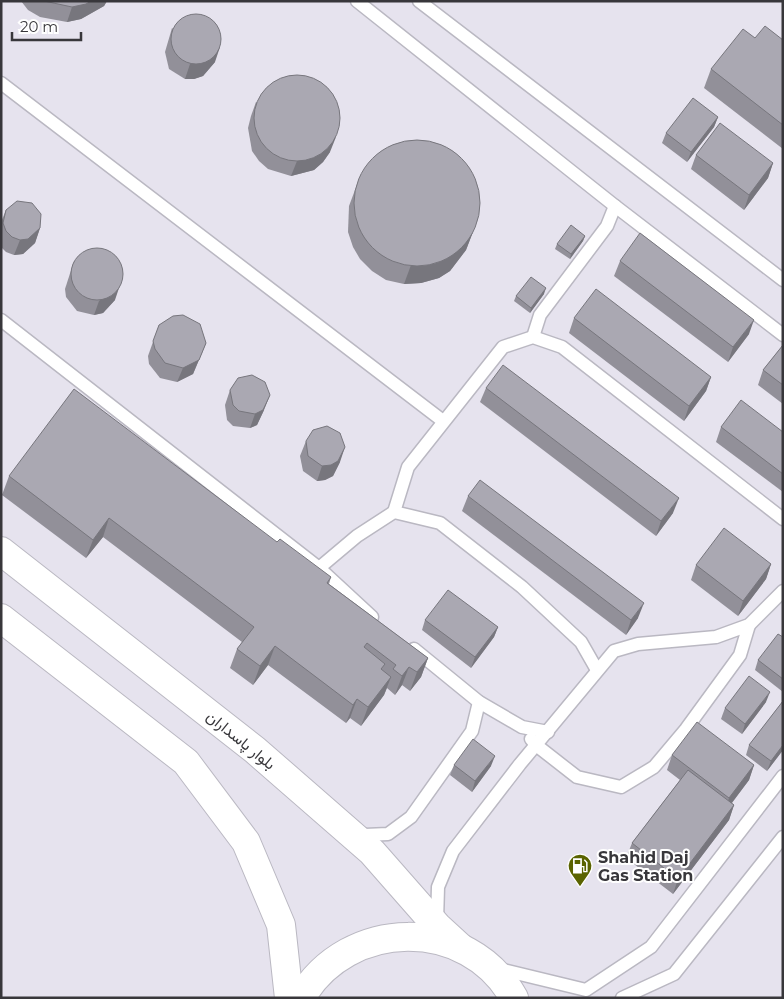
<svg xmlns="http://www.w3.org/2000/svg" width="784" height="999" font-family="Montserrat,Vazirmatn,sans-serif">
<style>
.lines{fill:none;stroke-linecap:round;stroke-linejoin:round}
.service-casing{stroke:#bab8c2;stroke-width:15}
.trunk-casing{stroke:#bab8c2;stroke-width:30}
.service{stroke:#fff;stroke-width:12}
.trunk{stroke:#fff;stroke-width:28}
.wall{fill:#929099}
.shaded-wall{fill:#77767d}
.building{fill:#aaa8b2;stroke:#77767d}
.labels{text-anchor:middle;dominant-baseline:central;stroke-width:4;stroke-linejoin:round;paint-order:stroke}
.street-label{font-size:16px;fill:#38373b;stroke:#fff}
.poi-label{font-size:16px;font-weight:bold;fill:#38373b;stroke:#fff;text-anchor:start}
</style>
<rect width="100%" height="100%" fill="#e6e3ee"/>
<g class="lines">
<defs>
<g id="service">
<polyline points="357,1 615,206 783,335"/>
<polyline points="419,1 783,280"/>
<polyline points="1,83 443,421"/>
<polyline points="1,320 319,568 372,617"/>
<polyline points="533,337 540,315 607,226 615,206"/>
<polyline points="394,512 408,467 503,347 533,337 562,347 783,519"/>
<polyline points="319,568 357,536 394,512 440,523 522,587 581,642 597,670"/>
<polyline points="414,649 479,702 522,727 548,732"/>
<polyline points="531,739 536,745 577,777 621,787 654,767 686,729 740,655 749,625"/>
<polyline points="358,832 365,835 388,834 411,817 472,731 479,702"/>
<polyline points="437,921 438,887 453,851 520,764 614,651 638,644 716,637 749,625 783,591"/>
<polyline points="495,968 586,990 651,947 783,776"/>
<polyline points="622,998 674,974 783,837"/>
</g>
<g id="trunk">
<polyline points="1,551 255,750 372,852 437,926 461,948"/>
<polyline points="1,618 186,762 246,842 281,925 289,998"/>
<path d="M301,998C347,918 468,915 514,998"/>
</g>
</defs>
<!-- service casing -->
<use href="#service" class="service-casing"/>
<!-- trunk casing -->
<use href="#trunk" class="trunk-casing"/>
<!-- service -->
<use href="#service" class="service"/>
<!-- trunk -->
<use href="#trunk" class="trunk"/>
</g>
<!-- wall -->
<g class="wall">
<polygon points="21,1 107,1 104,6 81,19 67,22 40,17 28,10"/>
<polygon points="172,28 215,62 203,76 194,79 185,79 169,69 165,52"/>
<polygon points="755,38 783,40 783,149 704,88 711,69"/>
<polygon points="256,102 330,152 323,162 314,170 291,176 268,169 259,161 252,151 248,128 251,116"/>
<polygon points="718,117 714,127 687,162 662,143 666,133"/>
<polygon points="696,155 773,163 768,178 744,210 691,169"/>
<polygon points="361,174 478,218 466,250 450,271 439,278 421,283 404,284 386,280 372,271 360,259 353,247 348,232 349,206"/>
<polygon points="6,210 40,228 35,243 23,254 14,255 6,252 1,247 1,222"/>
<polygon points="585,236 583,241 570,259 555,249 557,244"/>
<polygon points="74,261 115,300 103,313 94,315 77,311 66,297 65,289"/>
<polygon points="620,261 749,334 728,362 614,276"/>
<polygon points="544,294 530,313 514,301 516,296"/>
<polygon points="574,318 711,377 706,391 684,421 569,333"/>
<polygon points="159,325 206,343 193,374 177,382 160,378 149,364 148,356"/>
<polygon points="783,345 783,404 758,385 763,370"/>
<polygon points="486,388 673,513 656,536 480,402"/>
<polygon points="230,390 264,410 257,425 250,428 233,426 227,420 225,405"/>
<polygon points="721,427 783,432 783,492 716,442"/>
<polygon points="306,441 340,462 333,476 325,480 317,481 303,471 300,456"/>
<polygon points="9,476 277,542 331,577 329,584 428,658 421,677 410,691 402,685 395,695 387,688 384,695 361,726 350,718 346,723 268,665 253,685 230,668 237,649 242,642 103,537 86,558 2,495"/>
<polygon points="468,496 638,618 626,635 462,511"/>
<polygon points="771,564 766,579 738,616 691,580 696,565"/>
<polygon points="425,620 498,627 494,637 471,668 422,630"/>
<polygon points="783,637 783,692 755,670 758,660"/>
<polygon points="783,701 783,750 767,771 746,755 749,745"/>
<polygon points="766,702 742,734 721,719 725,708"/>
<polygon points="672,755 754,765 749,780 732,803 734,805 729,820 673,894 626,858 632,843 680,780 667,770"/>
<polygon points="454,765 491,766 472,792 450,775"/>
</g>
<!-- shaded-wall -->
<g class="shaded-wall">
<polygon points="91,1 107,1 104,6 81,19 67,22 72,7"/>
<polygon points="220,47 215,62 203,76 194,79 185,79 190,64"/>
<polygon points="718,117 714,127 687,162 691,152"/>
<polygon points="336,137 330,152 323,162 314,170 291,176 297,161"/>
<polygon points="773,163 768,178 744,210 749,195"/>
<polygon points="40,228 35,243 23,254 14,255 20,240"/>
<polygon points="473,232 466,250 450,271 439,278 421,283 404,284 411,265"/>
<polygon points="585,236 583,241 570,259 571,254"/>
<polygon points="120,285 115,300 103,313 94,315 99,301"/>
<polygon points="546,288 544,294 530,313 531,308"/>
<polygon points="754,320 749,334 728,362 733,347"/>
<polygon points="206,343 193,374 177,382 183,368"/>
<polygon points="711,377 706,391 684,421 689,406"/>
<polygon points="270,395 264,410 257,425 250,428 255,414"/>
<polygon points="345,447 340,462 333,476 325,480 317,481 322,466"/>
<polygon points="679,498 673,513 656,536 661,521"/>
<polygon points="109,518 103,537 86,558 93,540"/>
<polygon points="771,564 766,579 738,616 743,601"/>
<polygon points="644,603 638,618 626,635 631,620"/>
<polygon points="498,627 494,637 471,668 475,657"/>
<polygon points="275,646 268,665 253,685 260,666"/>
<polygon points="428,658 421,677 410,691 417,672"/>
<polygon points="409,667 402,685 395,695 402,676"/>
<polygon points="391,677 384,695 361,726 368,707"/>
<polygon points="770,692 766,702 742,734 745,724"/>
<polygon points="357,699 350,718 346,723 353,705"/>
<polygon points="783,745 783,750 767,771 771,761"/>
<polygon points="495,756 491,766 472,792 475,781"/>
<polygon points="754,765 749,780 724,813 729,798"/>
<polygon points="734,805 729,820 673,894 678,879"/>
</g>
<!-- building -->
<g class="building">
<polygon points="44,1 91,1 86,4 72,7"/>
<circle cx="196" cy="39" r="25"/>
<polygon points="765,26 783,40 783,125 711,69 743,29 755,38"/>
<circle cx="297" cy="118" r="43"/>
<polygon points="693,98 718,117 691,152 666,133"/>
<polygon points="720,123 773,163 749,195 696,155"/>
<circle cx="417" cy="203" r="63"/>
<polygon points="17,201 32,203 41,214 40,228 28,239 20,240 12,237 6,231 3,223 6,210"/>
<polygon points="571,225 585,236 571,254 557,244"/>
<polygon points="640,233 754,320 733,347 620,261"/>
<circle cx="97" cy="274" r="26"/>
<polygon points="531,277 546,288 531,308 516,296"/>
<polygon points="596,289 711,377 689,406 574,318"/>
<polygon points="183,315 200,324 206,343 199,360 183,368 165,363 155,349 153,341 159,325 173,316"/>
<polygon points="783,345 783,385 763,370"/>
<polygon points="503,365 679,498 661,521 486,388"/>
<polygon points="252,375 265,382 270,395 263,410 255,414 239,411 233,405 230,390 238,378"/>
<polygon points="74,389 277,542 280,539 331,577 327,583 428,658 417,672 409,667 402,676 393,669 396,665 367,643 364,647 385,664 381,669 391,677 368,707 357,699 353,705 275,646 260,666 237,649 254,627 109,518 93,540 9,476"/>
<polygon points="741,400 783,432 783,474 721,427"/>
<polygon points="327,426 340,433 345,447 338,461 331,465 322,466 308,456 306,441 313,430"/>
<polygon points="480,480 644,603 631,620 468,496"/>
<polygon points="724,528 771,564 743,601 696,565"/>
<polygon points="448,590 498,627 475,657 425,620"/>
<polygon points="778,634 783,637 783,679 758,660"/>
<polygon points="749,676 770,692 745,724 725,708"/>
<polygon points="783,701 783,745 771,761 749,745"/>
<polygon points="697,722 754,765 729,798 672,755"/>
<polygon points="473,739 495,756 475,781 454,765"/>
<polygon points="688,770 734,805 678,879 632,843"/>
</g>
<!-- icons -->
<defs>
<symbol id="fuel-pin" viewBox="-11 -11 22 30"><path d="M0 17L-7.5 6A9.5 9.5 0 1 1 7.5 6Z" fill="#5a6300" stroke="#fff"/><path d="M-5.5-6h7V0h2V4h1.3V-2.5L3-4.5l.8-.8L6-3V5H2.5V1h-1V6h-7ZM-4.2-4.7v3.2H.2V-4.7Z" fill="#fff"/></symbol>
</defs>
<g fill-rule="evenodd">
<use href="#fuel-pin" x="566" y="852" width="28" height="38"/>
</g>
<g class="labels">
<!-- street labels -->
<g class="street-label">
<text transform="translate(241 740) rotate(39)">بلوار پاسداران</text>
</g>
<!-- poi labels -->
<g class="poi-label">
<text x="598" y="857">Shahid Daj<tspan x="598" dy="18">Gas Station</tspan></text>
</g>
</g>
<!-- border -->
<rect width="784" height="999" fill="none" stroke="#38373b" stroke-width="5"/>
<!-- scale -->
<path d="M12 32v8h69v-8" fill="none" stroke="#38373b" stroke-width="2.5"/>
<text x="20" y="32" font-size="15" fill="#38373b" stroke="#ffffff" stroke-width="4" paint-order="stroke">20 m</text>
</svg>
